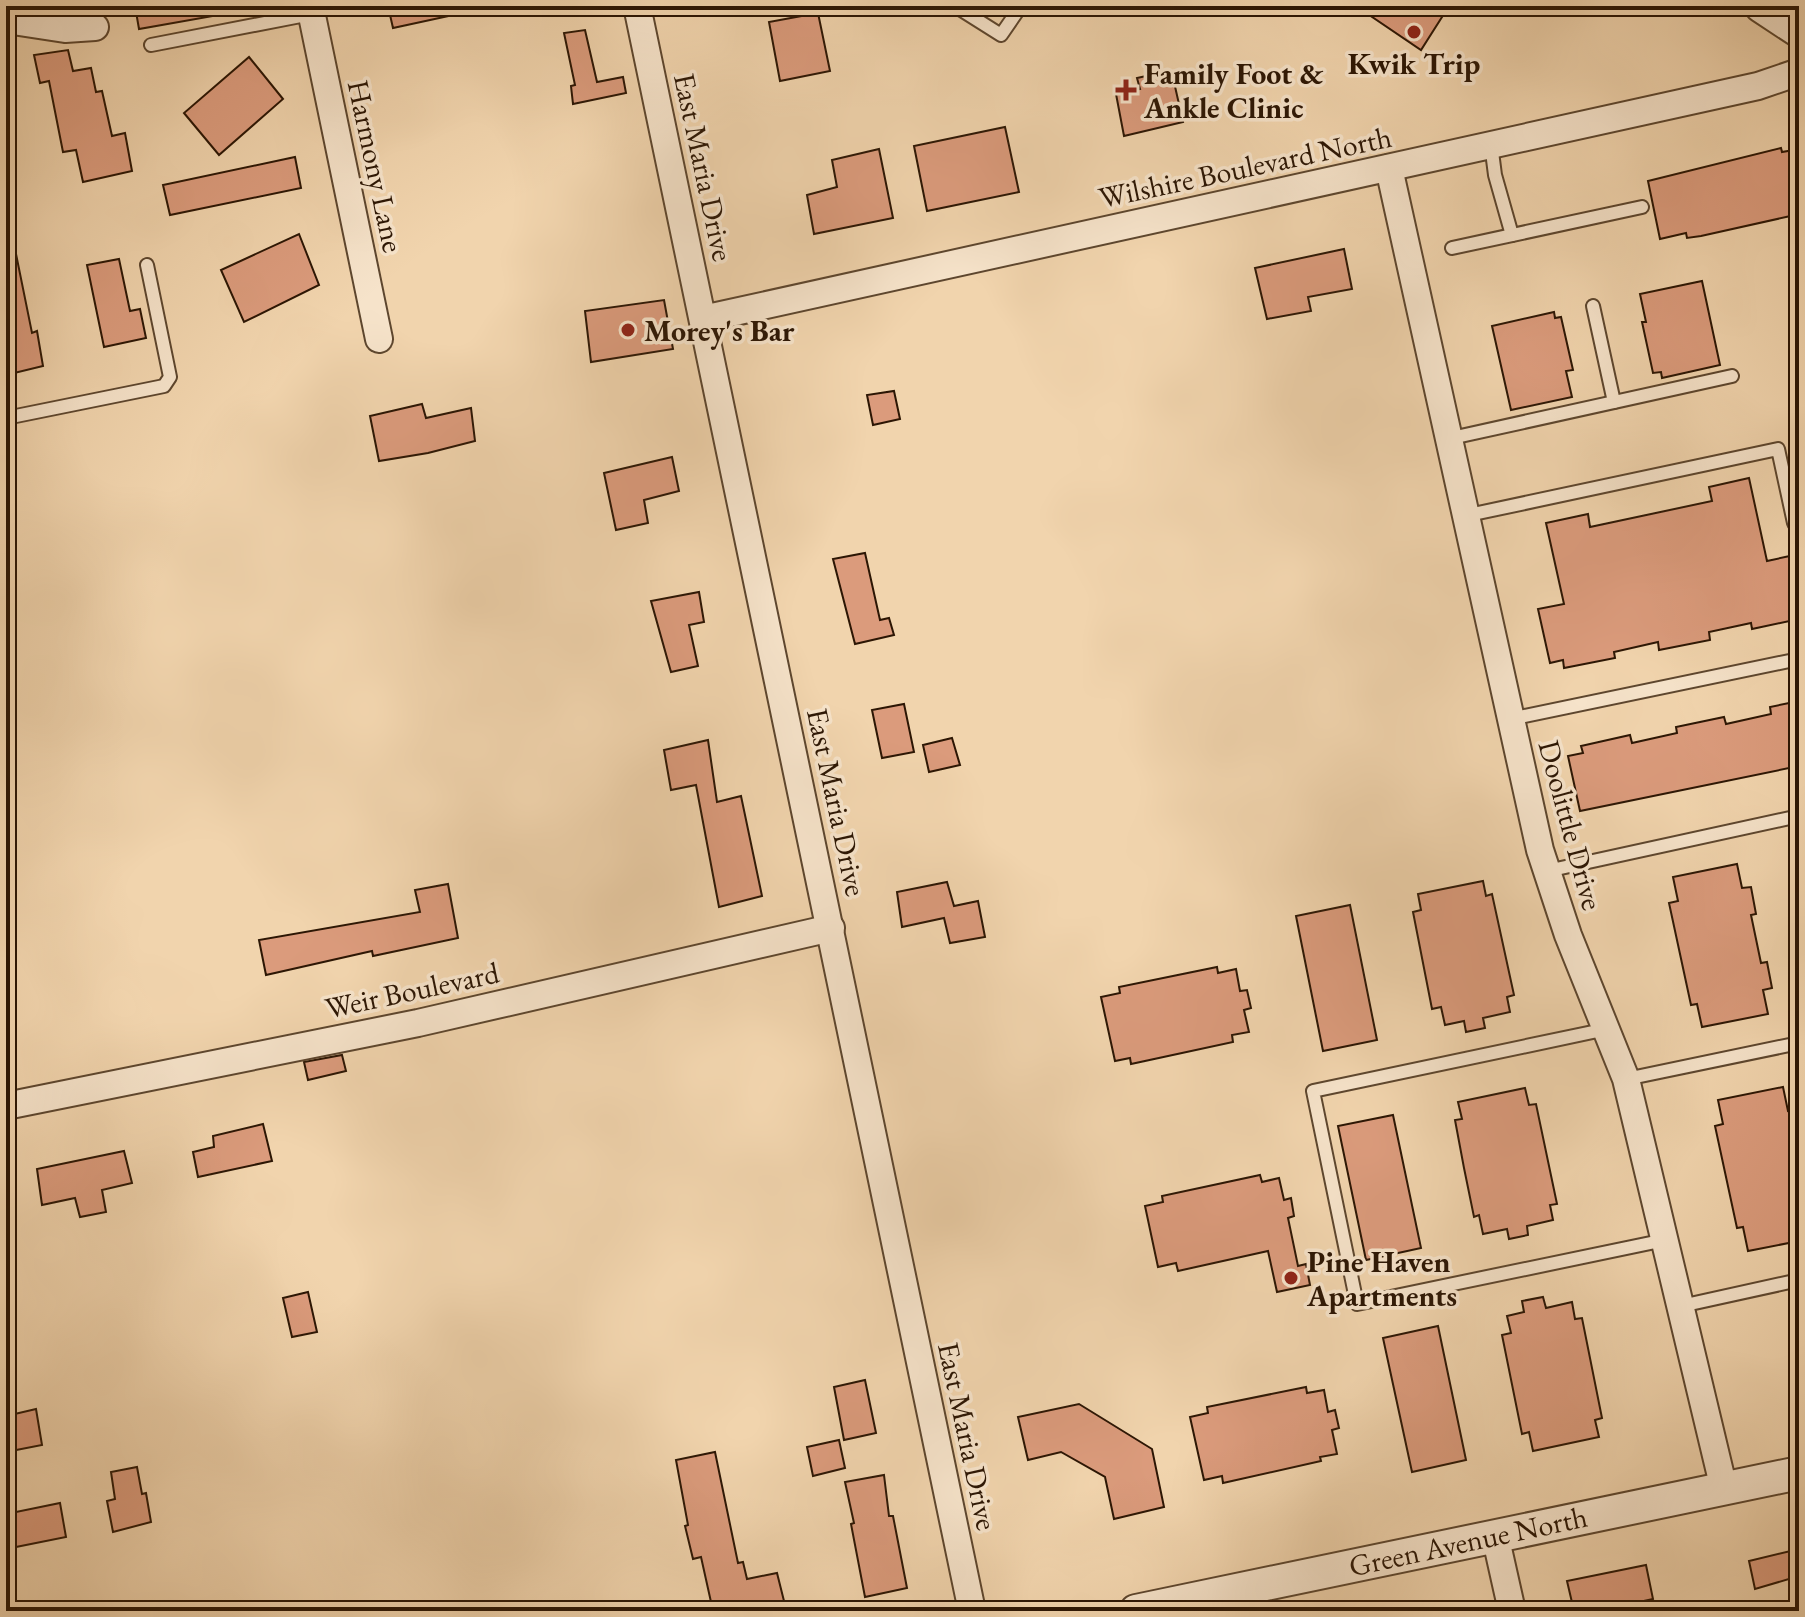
<svg xmlns="http://www.w3.org/2000/svg" width="1805" height="1617" font-family="'EB Garamond',serif">
<style>
.building{fill:#db9b7c;stroke:#2c1604;stroke-width:2}
.lines{fill:none;stroke-linecap:round;stroke-linejoin:round}
.service-casing{stroke:#5d462e;stroke-width:16}
.minor-casing{stroke:#5d462e;stroke-width:30}
.tertiary-casing{stroke:#5d462e;stroke-width:36}
.service{stroke:#f6e3ca;stroke-width:12}
.minor{stroke:#f6e3ca;stroke-width:26}
.tertiary{stroke:#f6e3ca;stroke-width:32}
.poi-dot{fill:#8f2418;stroke:#f6e3ca;stroke-width:3}
.labels{text-anchor:middle;dominant-baseline:central;stroke-width:7;stroke-linejoin:round;paint-order:stroke}
.poi-label{font-size:30px;font-weight:bold;fill:#2c1604;stroke:#f6e3ca;text-anchor:start}
.street-label{font-size:30px;fill:#2c1604;stroke:#f6e3ca}
</style>
<rect width="100%" height="100%" fill="#f1d4ad"/>
<filter id="stains"><feTurbulence type="fractalNoise" baseFrequency=".0025" numOctaves="4"/><feColorMatrix values="0 0 0 0 .2 0 0 0 0 .09 0 0 0 0 .02 0 0 0 .5 -.17"/></filter>
<radialGradient id="worn" r=".72"><stop offset=".6" stop-color="#630" stop-opacity="0"/><stop offset="1" stop-color="#630" stop-opacity=".3"/></radialGradient>
<!-- building -->
<g class="building">
<polygon points="135,6 212,6 213,16 139,29"/>
<polygon points="388,6 457,6 458,14 393,28"/>
<polygon points="1356,6 1449,6 1421,50"/>
<polygon points="818,13 830,71 780,81 769,22"/>
<polygon points="585,30 597,82 623,77 626,93 573,104 571,86 575,85 564,33"/>
<polygon points="68,50 73,71 91,68 96,92 102,91 112,136 125,133 132,171 83,182 76,150 63,152 49,81 40,83 34,55"/>
<polygon points="249,57 283,99 219,155 184,113"/>
<polygon points="1160,73 1162,84 1174,82 1183,122 1124,136 1116,94 1140,89 1137,78"/>
<polygon points="1005,127 1019,192 927,211 914,146"/>
<polygon points="1781,148 1782,152 1799,149 1799,208 1793,209 1795,215 1701,236 1687,238 1686,233 1660,239 1648,181"/>
<polygon points="879,149 893,218 814,234 807,195 837,187 832,160"/>
<polygon points="295,157 301,188 170,215 163,185"/>
<polygon points="299,234 319,285 244,322 221,270"/>
<polygon points="15,249 32,333 37,331 43,366 6,375 6,250"/>
<polygon points="1344,249 1352,289 1308,297 1311,311 1267,319 1255,268"/>
<polygon points="119,259 130,311 140,309 146,338 104,347 87,265"/>
<polygon points="1702,281 1720,365 1662,378 1661,372 1653,373 1642,322 1646,322 1640,294"/>
<polygon points="664,300 673,349 591,362 585,311"/>
<polygon points="1554,312 1555,318 1561,317 1573,370 1566,371 1572,397 1511,410 1492,326"/>
<polygon points="894,391 900,419 873,425 867,395"/>
<polygon points="422,404 426,418 471,408 475,441 428,453 379,461 370,416"/>
<polygon points="672,457 679,491 644,500 648,523 616,530 604,473"/>
<polygon points="1749,478 1767,561 1799,554 1799,619 1752,629 1751,623 1709,632 1710,640 1659,650 1658,642 1614,652 1615,658 1564,668 1563,660 1550,663 1538,609 1564,604 1546,523 1588,514 1590,527 1712,501 1709,487"/>
<polygon points="865,553 880,620 889,618 894,635 855,644 833,559"/>
<polygon points="699,592 704,622 689,625 698,666 671,672 651,601"/>
<polygon points="1799,701 1799,766 1580,811 1568,756 1583,753 1581,746 1630,735 1632,743 1677,733 1676,727 1724,717 1726,724 1771,714 1770,707"/>
<polygon points="904,704 914,752 882,758 872,710"/>
<polygon points="952,738 960,765 929,772 923,745"/>
<polygon points="708,740 717,802 741,796 762,896 719,907 696,785 671,790 664,750"/>
<polygon points="1737,864 1742,888 1751,887 1756,914 1751,915 1761,963 1767,962 1772,988 1763,990 1768,1014 1702,1027 1697,1004 1691,1005 1669,903 1678,901 1673,877"/>
<polygon points="1483,881 1486,896 1492,894 1514,995 1507,997 1510,1012 1483,1018 1485,1028 1466,1032 1464,1021 1445,1025 1441,1007 1432,1009 1413,912 1421,910 1418,894"/>
<polygon points="947,882 954,906 978,901 985,937 950,943 944,918 902,927 897,892"/>
<polygon points="448,884 458,938 373,956 372,951 266,975 259,940 420,912 415,890"/>
<polygon points="1350,905 1377,1040 1323,1051 1296,916"/>
<polygon points="1217,967 1218,973 1236,969 1240,991 1247,990 1251,1008 1244,1010 1249,1032 1232,1035 1233,1042 1131,1064 1130,1058 1115,1061 1101,997 1120,993 1119,987"/>
<polygon points="342,1055 346,1071 308,1080 304,1062"/>
<polygon points="1783,1087 1788,1111 1797,1109 1799,1120 1799,1241 1748,1251 1743,1227 1737,1228 1715,1126 1723,1124 1718,1100"/>
<polygon points="1525,1088 1529,1105 1536,1104 1557,1204 1550,1205 1553,1220 1527,1226 1528,1235 1509,1239 1507,1229 1483,1234 1479,1215 1474,1217 1464,1168 1455,1120 1462,1119 1458,1102"/>
<polygon points="1393,1115 1421,1248 1366,1260 1338,1126"/>
<polygon points="263,1124 272,1161 198,1177 193,1152 214,1147 213,1136"/>
<polygon points="124,1151 132,1183 102,1190 106,1212 80,1217 75,1198 42,1205 37,1169"/>
<polygon points="1260,1175 1262,1182 1279,1178 1284,1200 1291,1198 1294,1216 1288,1218 1298,1266 1306,1264 1310,1285 1277,1292 1268,1251 1178,1271 1176,1263 1158,1267 1145,1206 1163,1202 1162,1196"/>
<polygon points="308,1292 317,1332 292,1337 283,1298"/>
<polygon points="1543,1297 1546,1308 1572,1302 1575,1319 1582,1318 1602,1418 1595,1420 1599,1437 1533,1451 1529,1432 1522,1434 1502,1335 1511,1333 1507,1316 1524,1312 1522,1301"/>
<polygon points="1438,1326 1466,1460 1412,1472 1383,1338"/>
<polygon points="865,1380 876,1433 844,1440 834,1387"/>
<polygon points="1306,1387 1307,1393 1324,1390 1328,1412 1335,1410 1339,1428 1332,1430 1337,1454 1320,1457 1321,1461 1223,1483 1222,1476 1204,1480 1190,1417 1208,1413 1207,1407"/>
<polygon points="1079,1404 1152,1449 1164,1507 1114,1519 1105,1477 1061,1452 1028,1460 1018,1417"/>
<polygon points="36,1409 42,1445 6,1452 6,1416"/>
<polygon points="839,1440 845,1468 813,1476 807,1447"/>
<polygon points="715,1452 738,1563 743,1562 747,1579 777,1573 785,1605 759,1611 713,1611 701,1557 693,1559 685,1526 688,1525 676,1460"/>
<polygon points="137,1467 142,1494 146,1493 151,1522 113,1532 107,1501 115,1499 111,1472"/>
<polygon points="884,1475 889,1516 893,1516 907,1588 865,1597 851,1524 854,1523 845,1482"/>
<polygon points="60,1503 66,1537 6,1549 6,1514"/>
<polygon points="1799,1549 1799,1576 1755,1589 1749,1561"/>
<polygon points="1646,1565 1653,1599 1597,1611 1574,1611 1567,1581"/>
</g>
<g class="lines">
<defs>
<g id="service">
<polyline points="955,6 1001,35 1021,6"/>
<polyline points="151,45 311,14"/>
<polyline points="1491,144 1495,175 1512,235"/>
<polyline points="1452,248 1642,207"/>
<polyline points="1593,306 1614,402"/>
<polyline points="6,418 164,386 170,377 147,265"/>
<polyline points="1447,439 1732,376"/>
<polyline points="1464,516 1778,449 1794,523"/>
<polyline points="1510,719 1799,659"/>
<polyline points="1547,871 1799,816"/>
<polyline points="1607,1029 1313,1091 1357,1304 1665,1240"/>
<polyline points="1626,1079 1799,1043"/>
<polyline points="1681,1306 1799,1280"/>
</g>
<g id="minor">
<polyline points="310,6 379,339"/>
<polyline points="637,6 972,1611"/>
<polyline points="6,20 65,29 95,27"/>
<polyline points="1389,168 1540,850 1568,935 1626,1079 1724,1489"/>
<polyline points="703,319 1758,86 1799,72"/>
<polyline points="6,1106 418,1023 831,928"/>
<polyline points="1495,1535 1512,1611"/>
</g>
<g id="tertiary">
<polyline points="1761,6 1799,31"/>
<polyline points="1136,1611 1799,1473"/>
</g>
</defs>
<!-- service casing -->
<use href="#service" class="service-casing"/>
<!-- minor casing -->
<use href="#minor" class="minor-casing"/>
<!-- tertiary casing -->
<use href="#tertiary" class="tertiary-casing"/>
<!-- service -->
<use href="#service" class="service"/>
<!-- minor -->
<use href="#minor" class="minor"/>
<!-- tertiary -->
<use href="#tertiary" class="tertiary"/>
</g>
<!-- markers -->
<g class="poi-dot">
<circle cx="1414" cy="32" r="8"/>
<path d="M1122 78h8v8h8v8h-8v8h-8v-8h-8v-8h8z"/>
<circle cx="628" cy="330" r="8"/>
<circle cx="1291" cy="1278" r="8"/>
</g>
<g class="labels">
<!-- poi labels -->
<g class="poi-label">
<text x="1414" y="63" text-anchor="middle">Kwik Trip</text>
<text x="1144" y="73">Family Foot &amp;<tspan x="1144" dy="34">Ankle Clinic</tspan></text>
<text x="644" y="330">Morey's Bar</text>
<text x="1307" y="1261">Pine Haven<tspan x="1307" dy="34">Apartments</tspan></text>
</g>
<!-- street labels -->
<g class="street-label">
<text transform="translate(376 166) rotate(78)">Harmony Lane</text>
<text transform="translate(704 167) rotate(78)">East Maria Drive</text>
<text transform="translate(1245 167) rotate(-12)">Wilshire Boulevard North</text>
<text transform="translate(837 802) rotate(78)">East Maria Drive</text>
<text transform="translate(1571 825) rotate(75)">Doolittle Drive</text>
<text transform="translate(412 990) rotate(-12)">Weir Boulevard</text>
<text transform="translate(968 1436) rotate(78)">East Maria Drive</text>
<text transform="translate(1468 1541) rotate(-12)">Green Avenue North</text>
</g>
</g>
<!-- margin -->
<rect width="1805" height="1617" fill="none" stroke="#f1d4ad" stroke-width="32"/>
<rect x="8" y="8" width="1789" height="1601" fill="none" stroke="#2c1604" stroke-width="4"/>
<rect x="16" y="16" width="1773" height="1585" fill="none" stroke="#2c1604" stroke-width="2"/>
<rect width="100%" height="100%" filter="url(#stains)"/>
<rect width="100%" height="100%" fill="url(#worn)"/>
</svg>
